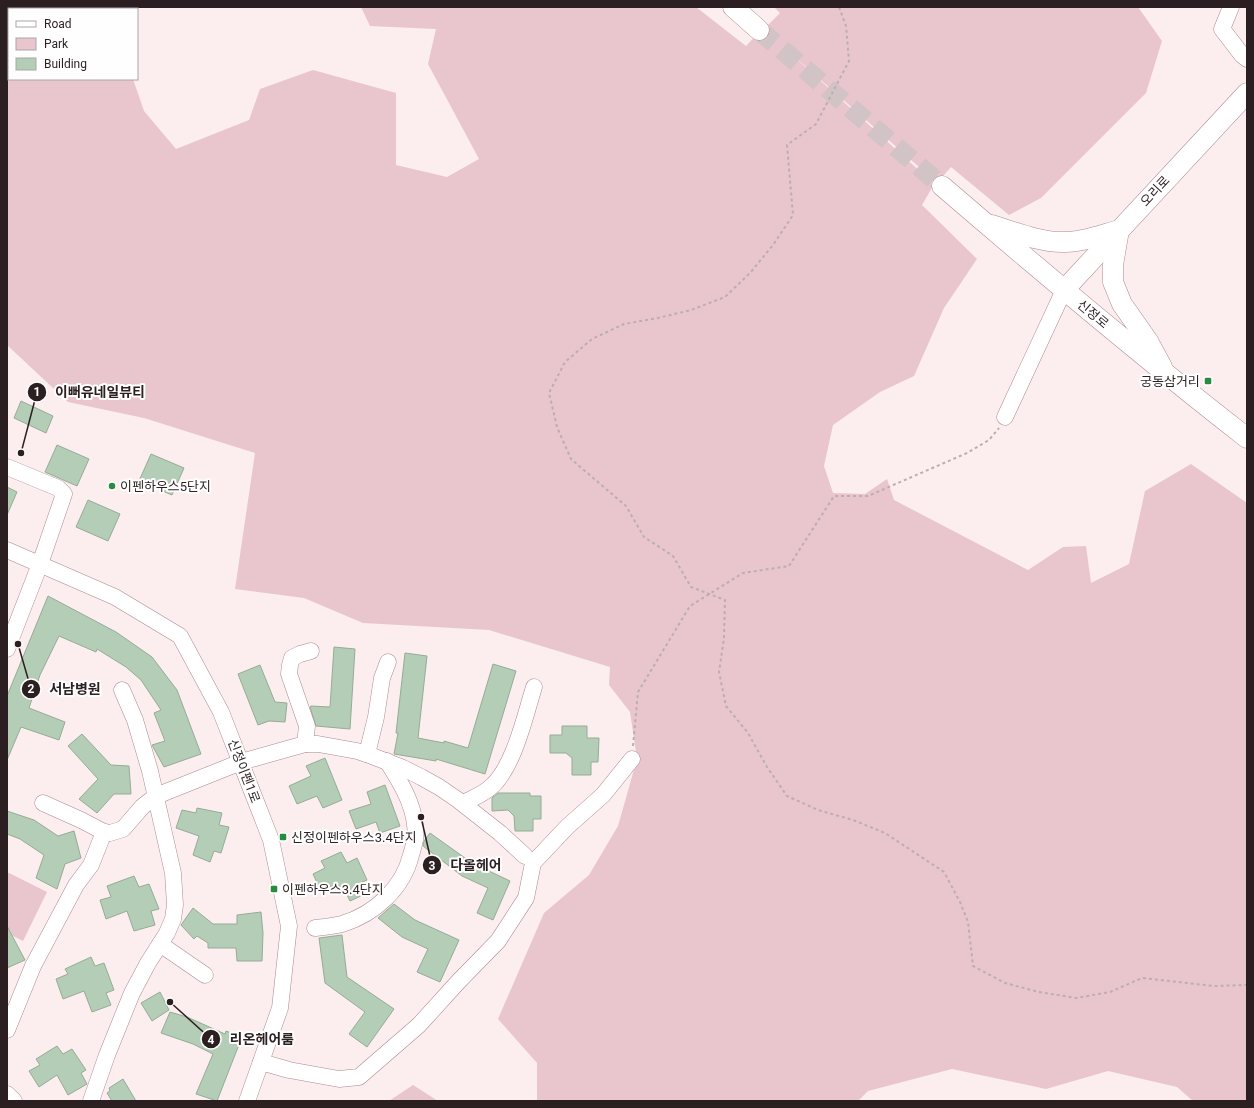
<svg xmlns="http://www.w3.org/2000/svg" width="1254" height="1108" font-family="Roboto,'Noto Sans KR',sans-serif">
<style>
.green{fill:#e9c6cd}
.building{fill:#b4cdb6;stroke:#95ac96}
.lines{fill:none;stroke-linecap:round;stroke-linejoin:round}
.major-tunnel{stroke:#d2c4c6;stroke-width:20;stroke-dasharray:20 10;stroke-linecap:butt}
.minor-casing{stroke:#ac8a91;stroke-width:17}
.major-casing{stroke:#ac8a91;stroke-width:21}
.path{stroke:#bcaeb0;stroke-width:2;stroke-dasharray:3 3;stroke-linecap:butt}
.minor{stroke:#fff;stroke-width:16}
.major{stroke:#fff;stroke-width:20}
.poi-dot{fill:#298b3f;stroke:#fefefe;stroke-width:1.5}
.labels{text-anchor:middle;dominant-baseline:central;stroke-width:4;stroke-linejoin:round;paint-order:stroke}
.street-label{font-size:13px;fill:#2c1f22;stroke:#fefefe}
.poi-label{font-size:13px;fill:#2c1f22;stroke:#fefefe;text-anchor:start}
.leader{fill:none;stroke:#2c1f22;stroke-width:1.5}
.callout-dot{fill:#2c1f22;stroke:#fefefe;stroke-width:1.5}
.mark-label{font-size:12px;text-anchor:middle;font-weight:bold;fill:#fff}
.callout-label{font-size:14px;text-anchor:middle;font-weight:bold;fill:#2c1f22;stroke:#fefefe;stroke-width:4;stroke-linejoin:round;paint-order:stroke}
</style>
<rect width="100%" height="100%" fill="#fcedef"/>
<!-- green -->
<g class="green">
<polygon points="7,7 106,7 107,9 9,9 9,79 133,79 144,111 176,149 249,120 260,89 313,70 396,93 396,165 447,177 479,159 428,64 436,29 370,26 361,7 696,7 746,46 763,28 767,26 780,13 774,7 1138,7 1162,41 1146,93 1041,198 1009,215 951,167 937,183 778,42 935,185 933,186 922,205 977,259 944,308 914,376 880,392 833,425 824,466 833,493 865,494 887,479 894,500 1028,570 1063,547 1086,546 1091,583 1129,564 1145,491 1191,464 1247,503 1247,1101 1193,1101 1177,1087 1108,1071 1046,1089 952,1069 868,1091 858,1101 537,1101 537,1063 498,1019 544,913 589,875 618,826 637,759 630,712 609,685 610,667 489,630 363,623 304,598 235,589 255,453 144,418 68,402 7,345"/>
<polygon points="7,872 47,892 23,941 7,933"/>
<polygon points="413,1085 438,1101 389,1101"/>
</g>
<!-- building -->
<g class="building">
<polygon points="21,401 53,416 46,433 14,418"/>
<polygon points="57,445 89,459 77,486 45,472"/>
<polygon points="151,454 184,468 172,495 139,481"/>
<polygon points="7,487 17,492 7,515"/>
<polygon points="88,500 120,514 108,541 76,527"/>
<polygon points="48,596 116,632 152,657 177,690 201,754 164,767 152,745 165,741 154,713 161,710 141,680 126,667 97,649 96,652 59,636 40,675 29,708 65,722 59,740 21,727 7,760 7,696"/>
<polygon points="334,647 355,649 350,729 316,726 310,707 311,706 330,707"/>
<polygon points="405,653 427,656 418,738 444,743 444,741 468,748 493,664 516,671 485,774 436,759 436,761 394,754 398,733 396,733"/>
<polygon points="260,665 275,702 287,703 285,722 269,721 258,725 238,674"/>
<polygon points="562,726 587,726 587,738 599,738 598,762 591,762 591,775 572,775 572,758 566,753 550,753 550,735 562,735"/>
<polygon points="82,734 111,765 129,766 131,794 114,794 97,813 79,799 98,779 68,746"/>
<polygon points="325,758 342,800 323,808 317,796 297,804 289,786 311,776 306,766"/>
<polygon points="385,785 400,826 380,833 376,822 356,829 349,811 371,804 367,792"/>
<polygon points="498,793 530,793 530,796 541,796 541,819 533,819 533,831 515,831 514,816 508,810 492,811 492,798"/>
<polygon points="197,808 222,813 219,825 229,827 221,853 214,851 210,862 193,855 199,836 176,828 182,810 196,813"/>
<polygon points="7,811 34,820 58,836 74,831 81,858 65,864 57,889 36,878 44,855 20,839 7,834"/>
<polygon points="430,833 472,863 510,881 493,920 477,913 488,888 462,876 423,846 424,841"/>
<polygon points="341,852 347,863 357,858 367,880 358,884 363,895 350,901 343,887 334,885 321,891 313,874 325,868 321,861"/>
<polygon points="134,876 139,887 149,884 159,909 151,911 155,925 134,931 127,911 106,919 100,900 111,897 107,886"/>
<polygon points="394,904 415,920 459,940 440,982 417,972 428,949 402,937 378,918"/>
<polygon points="193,908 213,924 237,924 237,915 261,912 263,933 262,961 237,961 236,948 208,948 208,943 197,936 194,939 181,925"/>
<polygon points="7,926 25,960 7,968"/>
<polygon points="342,935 347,977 394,1009 367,1047 349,1034 365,1012 325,983 319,938"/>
<polygon points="91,957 95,966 104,963 114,990 106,993 111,1005 92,1012 84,991 63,999 56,979 68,974 65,969"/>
<polygon points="160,992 169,1010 152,1021 141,1003"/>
<polygon points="170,1012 187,1017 225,1034 226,1031 242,1037 217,1101 196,1094 213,1054 193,1044 161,1033"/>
<polygon points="57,1046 63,1054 72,1049 86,1070 81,1073 87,1084 68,1095 57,1075 39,1087 29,1071 40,1065 36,1059"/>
<polygon points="123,1079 136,1101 112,1101 107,1093 110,1091 109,1088"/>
</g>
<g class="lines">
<!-- major-tunnel -->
<polyline class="major-tunnel" points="759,30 942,186"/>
<defs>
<g id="minor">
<polyline points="1231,7 1222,29 1242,55 1247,59"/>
<polyline points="1005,417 1064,290"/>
<polyline points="7,467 58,488 64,494 40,564 7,649"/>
<polyline points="7,550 115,597 180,636 221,712 271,840 289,926 280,1008 247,1101"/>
<polyline points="305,744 307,726 289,674 290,665 292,658 300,654 311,651"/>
<polyline points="367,754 376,717 382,678 388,662"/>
<polyline points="43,803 81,820 104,832 110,833 123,829 142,807 156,796 241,762 305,744 318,744 357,751 372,756 403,768 421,777 439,787 458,800 500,833 525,856"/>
<path d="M463,803C473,798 484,794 492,786C514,766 525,716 534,687"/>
<path d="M315,928C324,927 334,926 342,924C375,914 403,888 411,855C414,845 417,836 415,825C413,802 399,780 387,761"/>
<polyline points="160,944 205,975"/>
<polyline points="7,1030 33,966 76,885 91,865 104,832"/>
<polyline points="261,1062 289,1070 339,1079 359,1077 419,1025 458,982 498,941 526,898 533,863 567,827 603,795 632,759"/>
<polyline points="7,1094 14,1101"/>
<polyline points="91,1101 107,1055 132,993 148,963 167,933 173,919 175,905 173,873 150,771 135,720 122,690"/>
</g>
<g id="major">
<polyline points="733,7 759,30"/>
<path d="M942,186C1042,272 1143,357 1247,438"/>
<path d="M992,225C1014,232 1042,243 1065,242C1083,242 1101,235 1119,230L1113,265V282L1122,304L1148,341L1162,367"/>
<polyline points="1064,290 1247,93"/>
</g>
</defs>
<!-- minor casing -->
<use href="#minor" class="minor-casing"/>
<!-- major casing -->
<use href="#major" class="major-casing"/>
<!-- path -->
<g class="path">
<polyline points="839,7 846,26 849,61 816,124 787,145 793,215 773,245 750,273 725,297 691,310 658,318 624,324 592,339 565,362 549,393 557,427 571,459 626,506 644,537 673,556 691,587 725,600 724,638 719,672 726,706 748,733 767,767 787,796 818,810 853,820 885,833 944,872 960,902 968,922 973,966 1005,983 1039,992 1076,998 1110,992 1142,978 1214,986 1247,985"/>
<polyline points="633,746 638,692 690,606 743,573 789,566 834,496 868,496 967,453 989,440 999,428"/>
</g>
<!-- minor -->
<use href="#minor" class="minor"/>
<!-- major -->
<use href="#major" class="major"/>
</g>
<!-- markers -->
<g class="poi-dot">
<rect x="1204" y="377" width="8" height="8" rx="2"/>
<circle cx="112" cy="486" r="4"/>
<rect x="279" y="833" width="8" height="8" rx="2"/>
<rect x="270" y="885" width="8" height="8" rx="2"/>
</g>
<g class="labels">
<!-- street labels -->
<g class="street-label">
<text transform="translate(1155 191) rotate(-47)">오리로</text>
<text transform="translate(1093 314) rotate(40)">신정로</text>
<text transform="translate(244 771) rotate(69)">신정이펜1로</text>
</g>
<!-- poi labels -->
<g class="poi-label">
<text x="1200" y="381" text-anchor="end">궁동삼거리</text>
<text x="120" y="486">이펜하우스5단지</text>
<text x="291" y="837">신정이펜하우스3.4단지</text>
<text x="282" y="889">이펜하우스3.4단지</text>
</g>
</g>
<!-- callouts -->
<path class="leader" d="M21 453L37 392M18 644L31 689M421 817L432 865M170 1002L211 1039"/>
<g class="callout-dot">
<circle cx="21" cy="453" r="4"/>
<circle cx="18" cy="644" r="4"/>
<circle cx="421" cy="817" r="4"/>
<circle cx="170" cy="1002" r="4"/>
<circle cx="37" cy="392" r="10"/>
<circle cx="31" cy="689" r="10"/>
<circle cx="432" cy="865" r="10"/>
<circle cx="211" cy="1039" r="10"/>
</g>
<g class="mark-label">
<text x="37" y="396">1</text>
<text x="31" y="693">2</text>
<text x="432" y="870">3</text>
<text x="211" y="1044">4</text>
</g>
<g class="callout-label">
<text x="100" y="397">이뻐유네일뷰티</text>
<text x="75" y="694">서남병원</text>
<text x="476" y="870">다올헤어</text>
<text x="262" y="1044">리온헤어룸</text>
</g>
<!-- border -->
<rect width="1254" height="1108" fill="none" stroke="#2c1f22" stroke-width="16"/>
<!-- legend -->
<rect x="8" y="8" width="130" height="72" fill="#fefefe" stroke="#aaa5a6"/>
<rect x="16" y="21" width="20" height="6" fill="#ffffff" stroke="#aaa5a6"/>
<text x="44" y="28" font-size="12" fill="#2c1f22">Road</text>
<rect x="16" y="38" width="20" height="12" fill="#e9c6cd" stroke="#aaa5a6"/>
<text x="44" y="48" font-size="12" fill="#2c1f22">Park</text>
<rect x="16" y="58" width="20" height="12" fill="#b4cdb6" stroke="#aaa5a6"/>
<text x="44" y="68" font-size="12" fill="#2c1f22">Building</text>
</svg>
